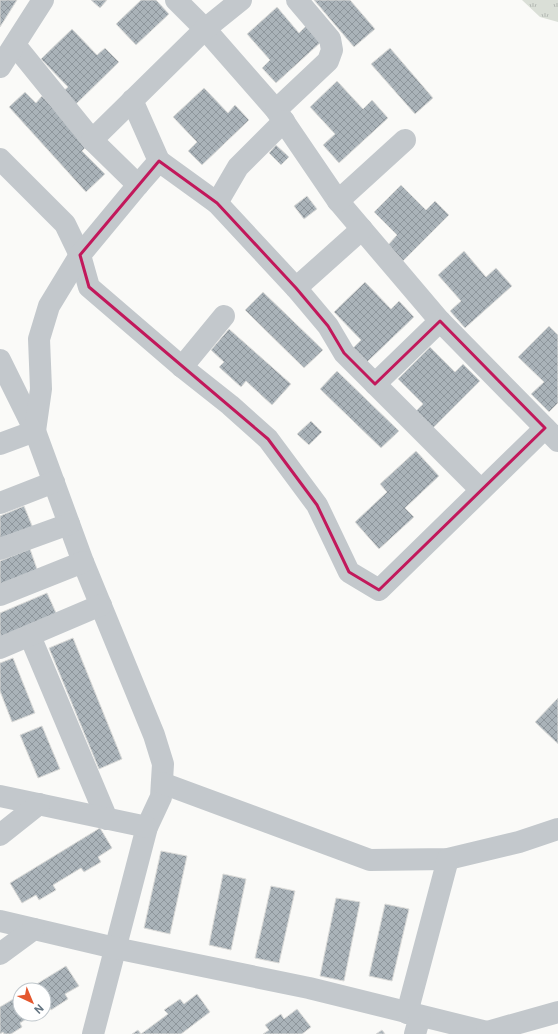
<svg xmlns="http://www.w3.org/2000/svg" width="558" height="1034" font-family="Roboto,sans-serif">
<style>
.grass{fill:url(#grass-tufts)}
.building{fill:url(#building-cross-hatch);stroke:#dcdcda}
.lines{fill:none;stroke-linecap:round;stroke-linejoin:round}
.minor{stroke:#c3c8cc;stroke-width:22}
.marked{fill:none;stroke:#c2185b;stroke-width:3;stroke-linejoin:round}
</style>
<defs>
<pattern id="grass-tufts" width="24" height="20" patternUnits="userSpaceOnUse"><rect width="24" height="20" fill="#dadfd7"/><path d="M3 7l-1-3M5 7V3M7 7l1-3M15 17l-1-3M17 17v-4M19 17l1-3" fill="none" stroke="#b4b9b4"/></pattern>
<pattern id="building-cross-hatch" width="8" height="8" patternUnits="userSpaceOnUse"><rect width="8" height="8" fill="#aab3b9"/><path d="M0 0l8 8M0 8l8-8" fill="none" stroke="#8e969c"/></pattern>
</defs>
<rect width="100%" height="100%" fill="#fafaf8"/>
<!-- grass -->
<polygon class="grass" points="522,0 558,0 558,22 540,17"/>
<!-- building -->
<g class="building">
<polygon points="0,0 17,0 0,27"/>
<polygon points="91,0 107,0 100,8"/>
<polygon points="141,0 156,0 169,14 136,45 116,24"/>
<polygon points="314,0 350,0 375,29 354,47"/>
<polygon points="277,7 299,33 307,25 322,41 276,83 262,68 270,60 247,34"/>
<polygon points="72,29 97,55 105,48 119,62 74,106 61,93 68,87 41,59"/>
<polygon points="390,48 433,98 415,114 371,64"/>
<polygon points="337,81 363,109 372,100 388,118 339,163 323,145 335,134 310,107"/>
<polygon points="204,88 228,113 235,105 249,120 202,165 188,151 197,142 173,117"/>
<polygon points="25,92 36,103 42,96 88,145 82,151 105,174 86,192 9,107"/>
<polygon points="276,145 289,157 281,165 269,153"/>
<polygon points="401,185 426,210 435,201 449,215 403,261 388,245 397,235 374,212"/>
<polygon points="307,196 317,209 304,219 294,206"/>
<polygon points="464,251 486,277 496,268 512,286 465,328 450,311 461,301 438,275"/>
<polygon points="365,282 391,309 399,301 414,317 367,362 353,348 361,340 334,312"/>
<polygon points="263,292 323,350 304,368 245,310"/>
<polygon points="549,326 558,335 558,403 549,412 531,394 544,382 518,357"/>
<polygon points="229,329 291,384 272,405 246,381 241,387 219,367 224,362 211,350"/>
<polygon points="430,347 455,372 463,364 480,381 433,428 416,411 423,404 398,379"/>
<polygon points="337,371 399,431 381,448 320,389"/>
<polygon points="311,421 322,432 309,445 297,434"/>
<polygon points="416,451 439,476 405,508 414,517 379,549 355,522 387,492 380,484"/>
<polygon points="24,506 33,528 0,542 0,516"/>
<polygon points="30,549 38,572 0,587 0,561"/>
<polygon points="47,593 57,615 0,640 0,613"/>
<polygon points="73,638 122,759 99,769 49,648"/>
<polygon points="13,658 35,713 12,722 0,691 0,663"/>
<polygon points="558,698 558,744 535,722"/>
<polygon points="42,726 60,769 38,778 20,735"/>
<polygon points="100,828 112,848 98,857 101,862 84,872 81,868 53,885 56,890 39,900 36,895 22,903 10,883"/>
<polygon points="161,851 187,856 170,934 144,928"/>
<polygon points="223,874 246,879 231,950 209,945"/>
<polygon points="271,886 295,891 279,963 255,958"/>
<polygon points="336,898 360,902 344,981 320,976"/>
<polygon points="385,904 409,909 392,981 369,976"/>
<polygon points="66,966 79,986 65,994 68,999 51,1010 48,1005 44,1008 44,990 27,990"/>
<polygon points="197,994 210,1012 181,1034 141,1034 168,1014 164,1010 180,999 184,1004"/>
<polygon points="20,995 20,1014 34,1014 20,1023 22,1027 11,1034 4,1034 3,1032 0,1034 0,1007"/>
<polygon points="297,1009 311,1027 302,1034 263,1034 269,1030 265,1025 281,1014 284,1019"/>
<polygon points="138,1030 141,1034 132,1034"/>
<polygon points="382,1030 385,1034 376,1034"/>
</g>
<g class="lines">
<!-- minor -->
<g class="minor">
<polyline points="176,0 205,29 276,110 338,201 440,321 558,441"/>
<polyline points="15,45 92,140"/>
<polyline points="0,67 43,0"/>
<polyline points="132,100 159,161"/>
<polyline points="276,110 328,61 332,50 330,39 297,0"/>
<polyline points="0,159 65,224 80,255 89,287 182,367 230,405 268,439 317,505 349,572 379,590 545,428"/>
<polyline points="138,185 159,161 217,203 296,288 328,326 344,353 481,490"/>
<polyline points="338,201 405,140"/>
<polyline points="217,203 238,167 284,121"/>
<polyline points="296,288 362,229"/>
<polyline points="0,360 35,431 83,562 154,735 163,764 161,797 147,827 93,1034"/>
<polyline points="182,367 224,316"/>
<polyline points="375,384 440,321"/>
<polyline points="0,444 35,431 41,389 39,339 49,306 80,255 138,185 92,140 205,29 241,0"/>
<polyline points="0,503 54,482"/>
<polyline points="0,549 69,524"/>
<polyline points="0,595 83,562"/>
<polyline points="30,636 107,819"/>
<polyline points="0,648 101,605"/>
<polyline points="162,783 370,860 448,859 519,842 558,829"/>
<polyline points="0,796 147,827"/>
<polyline points="0,835 39,804"/>
<polyline points="0,921 115,948 309,988 495,1034"/>
<polyline points="0,954 34,929"/>
<polyline points="407,1013 448,859"/>
<polyline points="487,1032 558,1012"/>
<polyline points="415,1034 420,1016"/>
</g>
</g>
<!-- marked area -->
<path class="marked" d="M159,161L217,203L296,288L328,326L344,353L375,384L440,321L545,428L379,590L349,572L317,505L268,439L89,287L80,255Z"/>
<!-- north arrow -->
<g transform="translate(32 1002) rotate(136)"><circle r="19" fill="#ffffff" stroke="#c1c8cd"/>
<path d="M0-3L7 15L0 10L-7 15Z" fill="#e4572e"/>
<text y="-6" font-size="11" font-weight="bold" text-anchor="middle" fill="#657683">N</text>
</g>
</svg>
